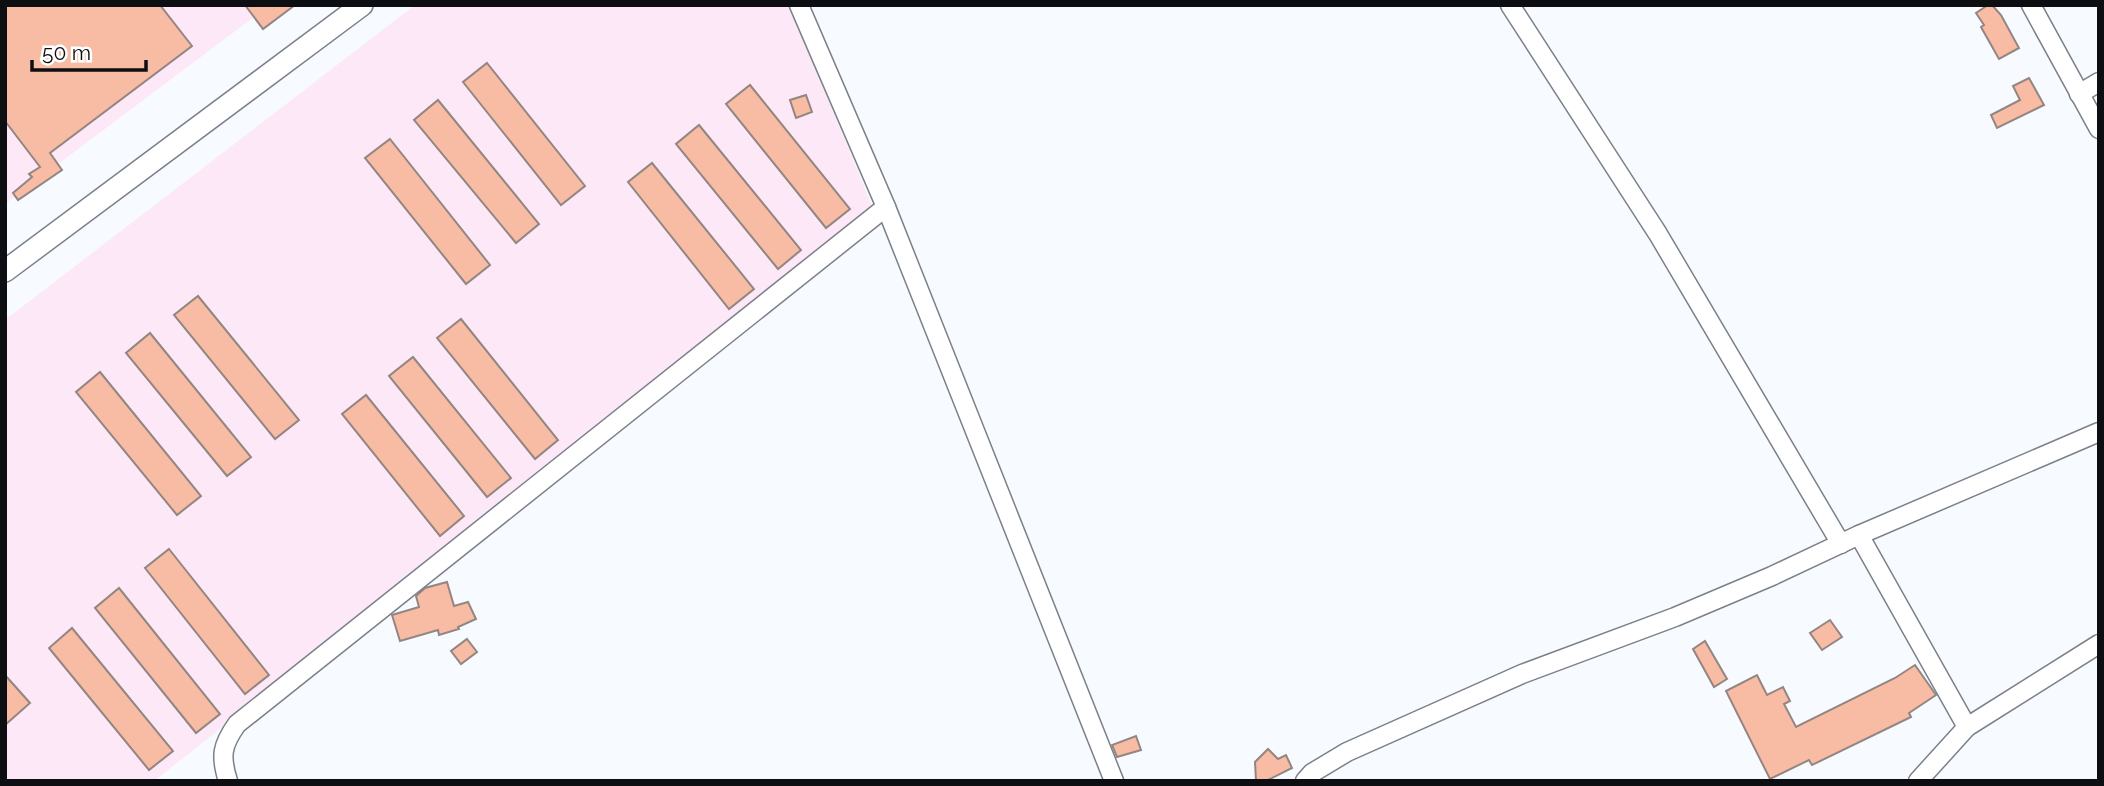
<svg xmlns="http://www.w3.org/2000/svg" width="2104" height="786" font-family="Raleway,sans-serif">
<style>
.industrial{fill:#fde8f7}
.building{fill:#f8bba3;stroke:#938682;stroke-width:2}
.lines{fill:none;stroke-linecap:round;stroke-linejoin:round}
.minor-casing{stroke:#7b818b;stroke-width:21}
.tertiary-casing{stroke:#7b818b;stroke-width:24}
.minor{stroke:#fff;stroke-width:18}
.tertiary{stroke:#fff;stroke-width:21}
</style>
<rect width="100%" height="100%" fill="#f7fafe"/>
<!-- industrial -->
<g class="industrial">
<polygon points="5,5 270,5 5,204"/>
<polygon points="415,5 789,5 875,213 154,781 5,781 5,320"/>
</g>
<!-- building -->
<g class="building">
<polygon points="5,5 160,5 192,46 50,153 62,170 18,200 13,193 32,177 29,174 40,167 5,121"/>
<polygon points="245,5 295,5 263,29"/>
<polygon points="1988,5 1992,5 2001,15 2019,48 1999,59 1981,27 1984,25 1976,13"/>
<polygon points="487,63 585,186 561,205 463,82"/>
<polygon points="2029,78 2044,105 1997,128 1991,115 2020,100 2013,86"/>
<polygon points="750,85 850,209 826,228 726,104"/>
<polygon points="806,95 812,112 796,118 790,100"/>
<polygon points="438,100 539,224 516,243 414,120"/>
<polygon points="699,125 801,250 778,269 676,144"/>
<polygon points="390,139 490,265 466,284 365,158"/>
<polygon points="652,163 754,289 729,309 628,182"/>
<polygon points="198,296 299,420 275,439 174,315"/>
<polygon points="461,319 558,440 535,459 437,338"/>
<polygon points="150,333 251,457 227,476 126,353"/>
<polygon points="413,357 511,478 487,497 389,376"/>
<polygon points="100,372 201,496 177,515 76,392"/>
<polygon points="366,395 464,516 440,536 342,414"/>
<polygon points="169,549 269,675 245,694 145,568"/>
<polygon points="447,582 454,606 468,602 476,619 458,627 459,629 439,635 438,630 400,641 392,615 419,607 416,596 425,588"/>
<polygon points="119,588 220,714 196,733 95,608"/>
<polygon points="1830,620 1842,637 1822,650 1810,633"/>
<polygon points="72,628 173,751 149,770 49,648"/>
<polygon points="467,639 477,652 461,664 451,651"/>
<polygon points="1705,641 1727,679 1714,687 1693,649"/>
<polygon points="1915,665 1936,695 1909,713 1911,717 1812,765 1809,760 1770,779 1726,691 1757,675 1767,695 1783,687 1790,701 1784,704 1796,727 1895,678"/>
<polygon points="5,675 30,703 5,725"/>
<polygon points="1136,736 1141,750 1117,757 1112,745"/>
<polygon points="1268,749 1278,759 1286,755 1292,768 1268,780 1256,781 1255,762"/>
</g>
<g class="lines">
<defs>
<g id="minor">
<polyline points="799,5 886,207 1114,781"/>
<polyline points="1510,5 1658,234 1841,544"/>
<polyline points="2031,5 2099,129"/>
<polyline points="2079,94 2099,82"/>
<polyline points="1859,535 1967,727"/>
<path d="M228,781C220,756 222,745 237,724L886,207"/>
<polyline points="1305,781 1312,773 1347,752 1522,674 1675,617 1772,576 1859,535 2099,432"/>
<polyline points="1918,781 1967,727 2099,644"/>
</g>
<polyline id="tertiary" points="5,271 362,5"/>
</defs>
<!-- minor casing -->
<use href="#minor" class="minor-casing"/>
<!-- tertiary casing -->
<use href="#tertiary" class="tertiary-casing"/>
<!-- minor -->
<use href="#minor" class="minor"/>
<!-- tertiary -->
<use href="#tertiary" class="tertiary"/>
</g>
<!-- border -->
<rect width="2104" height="786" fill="none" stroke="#0c0e12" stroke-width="14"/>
<!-- scale -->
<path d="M32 60v10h114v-10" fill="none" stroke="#0c0e12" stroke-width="3.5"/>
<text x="42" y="60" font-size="21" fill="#0c0e12" stroke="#ffffff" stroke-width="5" paint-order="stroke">50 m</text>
</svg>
